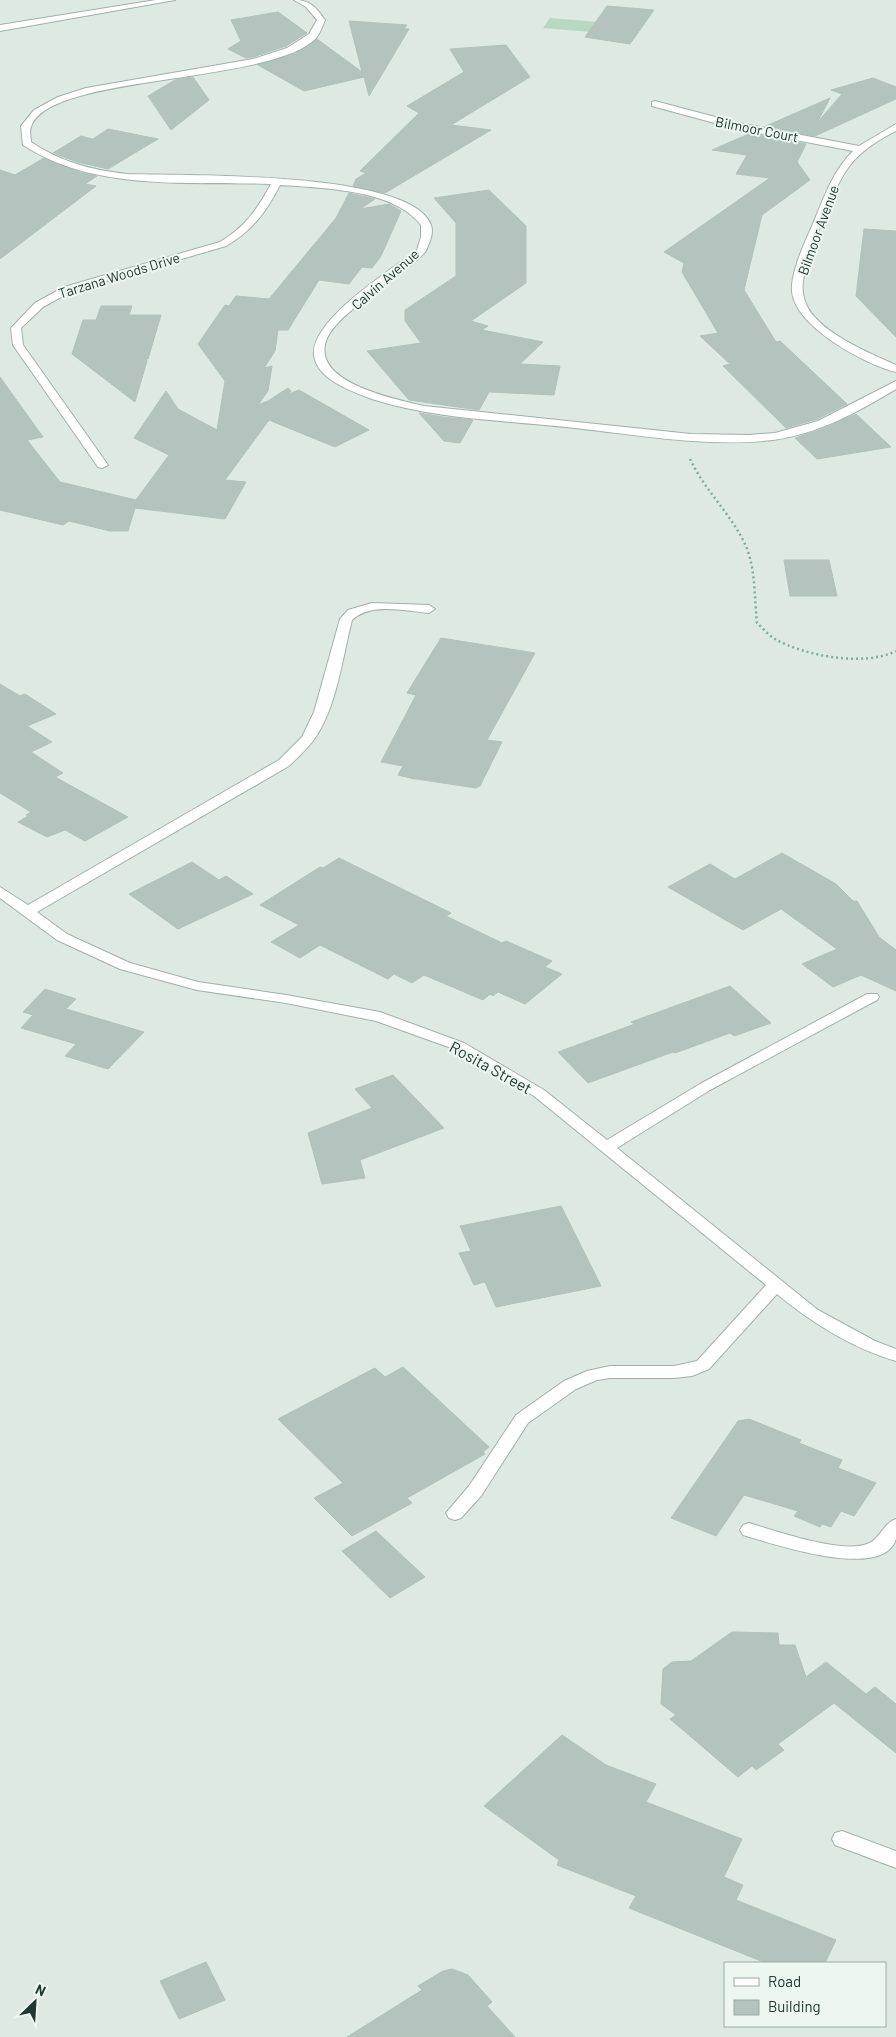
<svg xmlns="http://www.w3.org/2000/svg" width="896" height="2037" font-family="Barlow,sans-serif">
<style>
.green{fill:#b7d9c1}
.building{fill:#b4c3bd;stroke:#b1c2bb}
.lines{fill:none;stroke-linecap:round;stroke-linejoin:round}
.minor-casing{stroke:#a1b0ab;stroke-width:2}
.path{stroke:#80ab9e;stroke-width:2.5;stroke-dasharray:2 3;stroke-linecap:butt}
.minor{fill:#fff;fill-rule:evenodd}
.labels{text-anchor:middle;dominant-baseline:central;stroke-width:4;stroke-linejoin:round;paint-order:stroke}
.far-street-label{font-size:14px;fill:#203732;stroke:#eef6f2}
.street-label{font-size:16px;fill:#203732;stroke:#eef6f2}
</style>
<rect width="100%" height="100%" fill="#dee9e4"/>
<!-- green -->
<polygon class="green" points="550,18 598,22 591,32 543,28"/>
<!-- building -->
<g class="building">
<polygon points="607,6 654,10 630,44 585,37"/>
<polygon points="278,12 307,33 286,46 253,57 246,58 228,49 241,41 231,20"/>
<polygon points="349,21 407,25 404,29 409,29 369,96 364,77 304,91 258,65 294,54 317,39 362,72"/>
<polygon points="506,45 530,77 451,125 491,130 385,193 353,186 356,179 366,173 360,171 419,113 407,106 464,72 450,49"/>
<polygon points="193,77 209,100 171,130 148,96 175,80"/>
<polygon points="873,78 896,87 896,99 815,136 766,126 830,98 817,123 842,94 831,90"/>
<polygon points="108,129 158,139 108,169 77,162 53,153 81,136 93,139"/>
<polygon points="751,133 806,144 797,162 810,180 762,215 744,290 776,342 780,341 847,404 817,419 786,428 723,366 730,364 700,336 718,333 682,272 684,263 664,252 770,178 736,174 747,155 712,150"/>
<polygon points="44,158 80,172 97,176 85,184 96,186 0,259 0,170 15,175"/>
<polygon points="489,190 526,226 526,283 471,321 488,326 482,330 543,342 520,364 560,366 554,395 489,392 479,410 409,400 367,351 421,343 405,321 405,310 456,276 456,223 434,198"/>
<polygon points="349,193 375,199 360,209 389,204 401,211 381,256 372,268 362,267 349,284 319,280 288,330 278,330 275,351 264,368 272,366 268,391 258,405 268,401 288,388 291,391 289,394 299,390 369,430 335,447 269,420 225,480 246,482 225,519 135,508 128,531 110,531 69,521 63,525 0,510 0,377 43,437 27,440 60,482 136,500 169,455 134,438 166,391 178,409 217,430 225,381 198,344 225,305 229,306 236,296 269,299 336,218"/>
<polygon points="864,229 896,231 896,337 856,296"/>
<polygon points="101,306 132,306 129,315 161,315 148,359 146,359 147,361 135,402 72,354 83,320 96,320"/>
<polygon points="419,413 443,417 473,420 460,443 444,441"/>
<polygon points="856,414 891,447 817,459 795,438 822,429"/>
<polygon points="784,560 829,560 837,596 790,596"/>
<polygon points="441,638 535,653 487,740 502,742 480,786 476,788 410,778 398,775 403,766 381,762 416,695 407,693"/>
<polygon points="0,684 20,696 25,694 56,714 27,726 52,742 31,752 63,773 55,777 128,817 85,841 65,830 47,837 18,822 28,816 26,815 31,812 0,793"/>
<polygon points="782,853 836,884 853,901 857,901 879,937 896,950 896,991 861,975 833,987 802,964 837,949 781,909 743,930 668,887 710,864 735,879"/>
<polygon points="339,858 451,913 446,916 502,943 506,941 552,961 545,967 562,974 525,1004 498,992 493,996 490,994 483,1000 424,975 412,983 394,974 388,979 320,945 300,958 271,942 299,925 260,905 320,867 323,868"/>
<polygon points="192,862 219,880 226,876 253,894 178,929 129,894"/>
<polygon points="730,986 771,1023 734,1036 730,1033 675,1053 673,1052 588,1083 558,1052 635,1024 631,1022"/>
<polygon points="45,989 76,999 66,1009 144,1032 108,1069 65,1056 76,1044 21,1028 33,1015 23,1012"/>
<polygon points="393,1075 444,1128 360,1160 365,1178 322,1184 308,1133 372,1108 355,1089"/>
<polygon points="561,1206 601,1286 496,1307 485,1282 474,1285 459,1253 471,1251 460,1226"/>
<polygon points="403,1367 489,1447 483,1452 485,1454 407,1498 412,1503 352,1536 314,1498 343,1483 278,1419 375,1368 385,1377"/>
<polygon points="749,1419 801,1440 799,1443 842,1460 838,1468 876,1483 854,1516 841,1511 831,1527 822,1524 820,1527 794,1516 798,1511 744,1495 716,1536 671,1518 738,1421"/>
<polygon points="376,1531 425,1577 390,1598 342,1551"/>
<polygon points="732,1632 778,1633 779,1645 795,1645 806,1677 826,1662 866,1694 875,1687 896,1704 896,1753 834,1703 778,1744 784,1750 756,1770 752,1766 738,1777 670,1719 676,1715 661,1704 663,1669 672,1662 691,1661"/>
<polygon points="562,1735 606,1765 656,1784 646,1802 742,1839 724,1877 743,1885 736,1900 836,1940 825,1963 766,1963 629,1908 636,1896 557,1865 559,1860 484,1806"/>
<polygon points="206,1962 225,2000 179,2019 160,1981"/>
<polygon points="452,1969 468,1975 492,2002 487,2006 515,2037 347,2037 422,1990 418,1986 443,1971"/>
</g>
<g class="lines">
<defs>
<g id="minor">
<polygon points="156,0 175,0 0,31 0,25"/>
<path d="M294,0C310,0 316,7 325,20C323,25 320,33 317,37C275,85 47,73 31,127C29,131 31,138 31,142C61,162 91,170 127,174C180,176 411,170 431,225C434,234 429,243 426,251C415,264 398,274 384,285C368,297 332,322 326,341C312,383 396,399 424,406L691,434L749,435L775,433L818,421L896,381V389C858,412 818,434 773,440C704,448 633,434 566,427C501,420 434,419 372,399C353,392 315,379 314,354C312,319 391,270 417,250L421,237V225C394,189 322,188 280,185C266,212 253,230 226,246L72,291L43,307L21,328L23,345L108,465L102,468L98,467L13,345L11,328L35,303L64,287L220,242C245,227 257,210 271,184C188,181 95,192 23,145L21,126L34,110L58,97L86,88L253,59L287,48L309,34L317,20L306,7Z"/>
<path d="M655,101L734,122L859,146L896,124V131C878,140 860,151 848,168C834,186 807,258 803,281C802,289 803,297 806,304C818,332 869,353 896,365V372C864,364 796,327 792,292C790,272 807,238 815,219C825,194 834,170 853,151L733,128L652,106V102Z"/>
<path d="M372,603L429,605L435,609L429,613C405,611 371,602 352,620C342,659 337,708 313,741C306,750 297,758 289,766L37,912L67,934L130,963L198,982L286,995L380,1012L464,1043L544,1090L607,1140L700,1084L867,994H877L879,997L877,1000L710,1090L617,1148L818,1310L875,1341L896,1349V1361C852,1348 812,1323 777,1294L709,1369L692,1376L674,1378H610L597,1380L576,1389L528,1423L481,1496L461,1518L455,1520L449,1518L446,1513L469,1486L516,1415L564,1381L587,1371L610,1366H674L697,1361L766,1285L534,1096L454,1049L376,1021L286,1003L197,990L120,969L57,940L0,898V887L28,905L279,760L302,737L314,712L340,619L348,610Z"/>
<path d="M896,1519C896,1525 896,1533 896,1539C883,1582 771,1543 743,1535L740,1530L743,1525L749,1523C776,1531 842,1554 867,1544C880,1540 883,1523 896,1519Z"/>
<polygon points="842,1831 896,1851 896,1868 835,1845 832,1839 835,1833"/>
</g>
</defs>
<!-- minor casing -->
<use href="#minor" class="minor-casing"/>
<!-- path -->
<path class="path" d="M690,459C704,489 728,511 743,540C756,564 754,596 757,623C763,628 768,635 775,639C805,656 864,667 896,651"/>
<!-- minor -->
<use href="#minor" class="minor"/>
</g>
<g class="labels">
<!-- far-street labels -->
<g class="far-street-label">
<text transform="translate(757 129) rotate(11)">Bilmoor Court</text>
<text transform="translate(818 230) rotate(-70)">Bilmoor Avenue</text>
<text transform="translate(119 275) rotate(-17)">Tarzana Woods Drive</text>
<text transform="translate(385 279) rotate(-41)">Calvin Avenue</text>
</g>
<!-- street labels -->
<g class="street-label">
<text transform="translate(491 1067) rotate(29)">Rosita Street</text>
</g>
</g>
<!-- legend -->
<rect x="724" y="1962" width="162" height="65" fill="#eef6f2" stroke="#9caaa5"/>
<rect x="734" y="1978" width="25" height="8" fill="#ffffff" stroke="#9caaa5"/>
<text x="768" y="1987" font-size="15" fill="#203732">Road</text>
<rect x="734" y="2000" width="25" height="15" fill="#b4c3bd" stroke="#9caaa5"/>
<text x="768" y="2012" font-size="15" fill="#203732">Building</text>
<!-- north arrow -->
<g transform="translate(35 2002) rotate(25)" stroke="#eef6f2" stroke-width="4" paint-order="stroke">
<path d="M0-4L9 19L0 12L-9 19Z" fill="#203732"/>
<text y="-8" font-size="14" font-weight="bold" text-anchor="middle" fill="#203732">N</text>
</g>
</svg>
